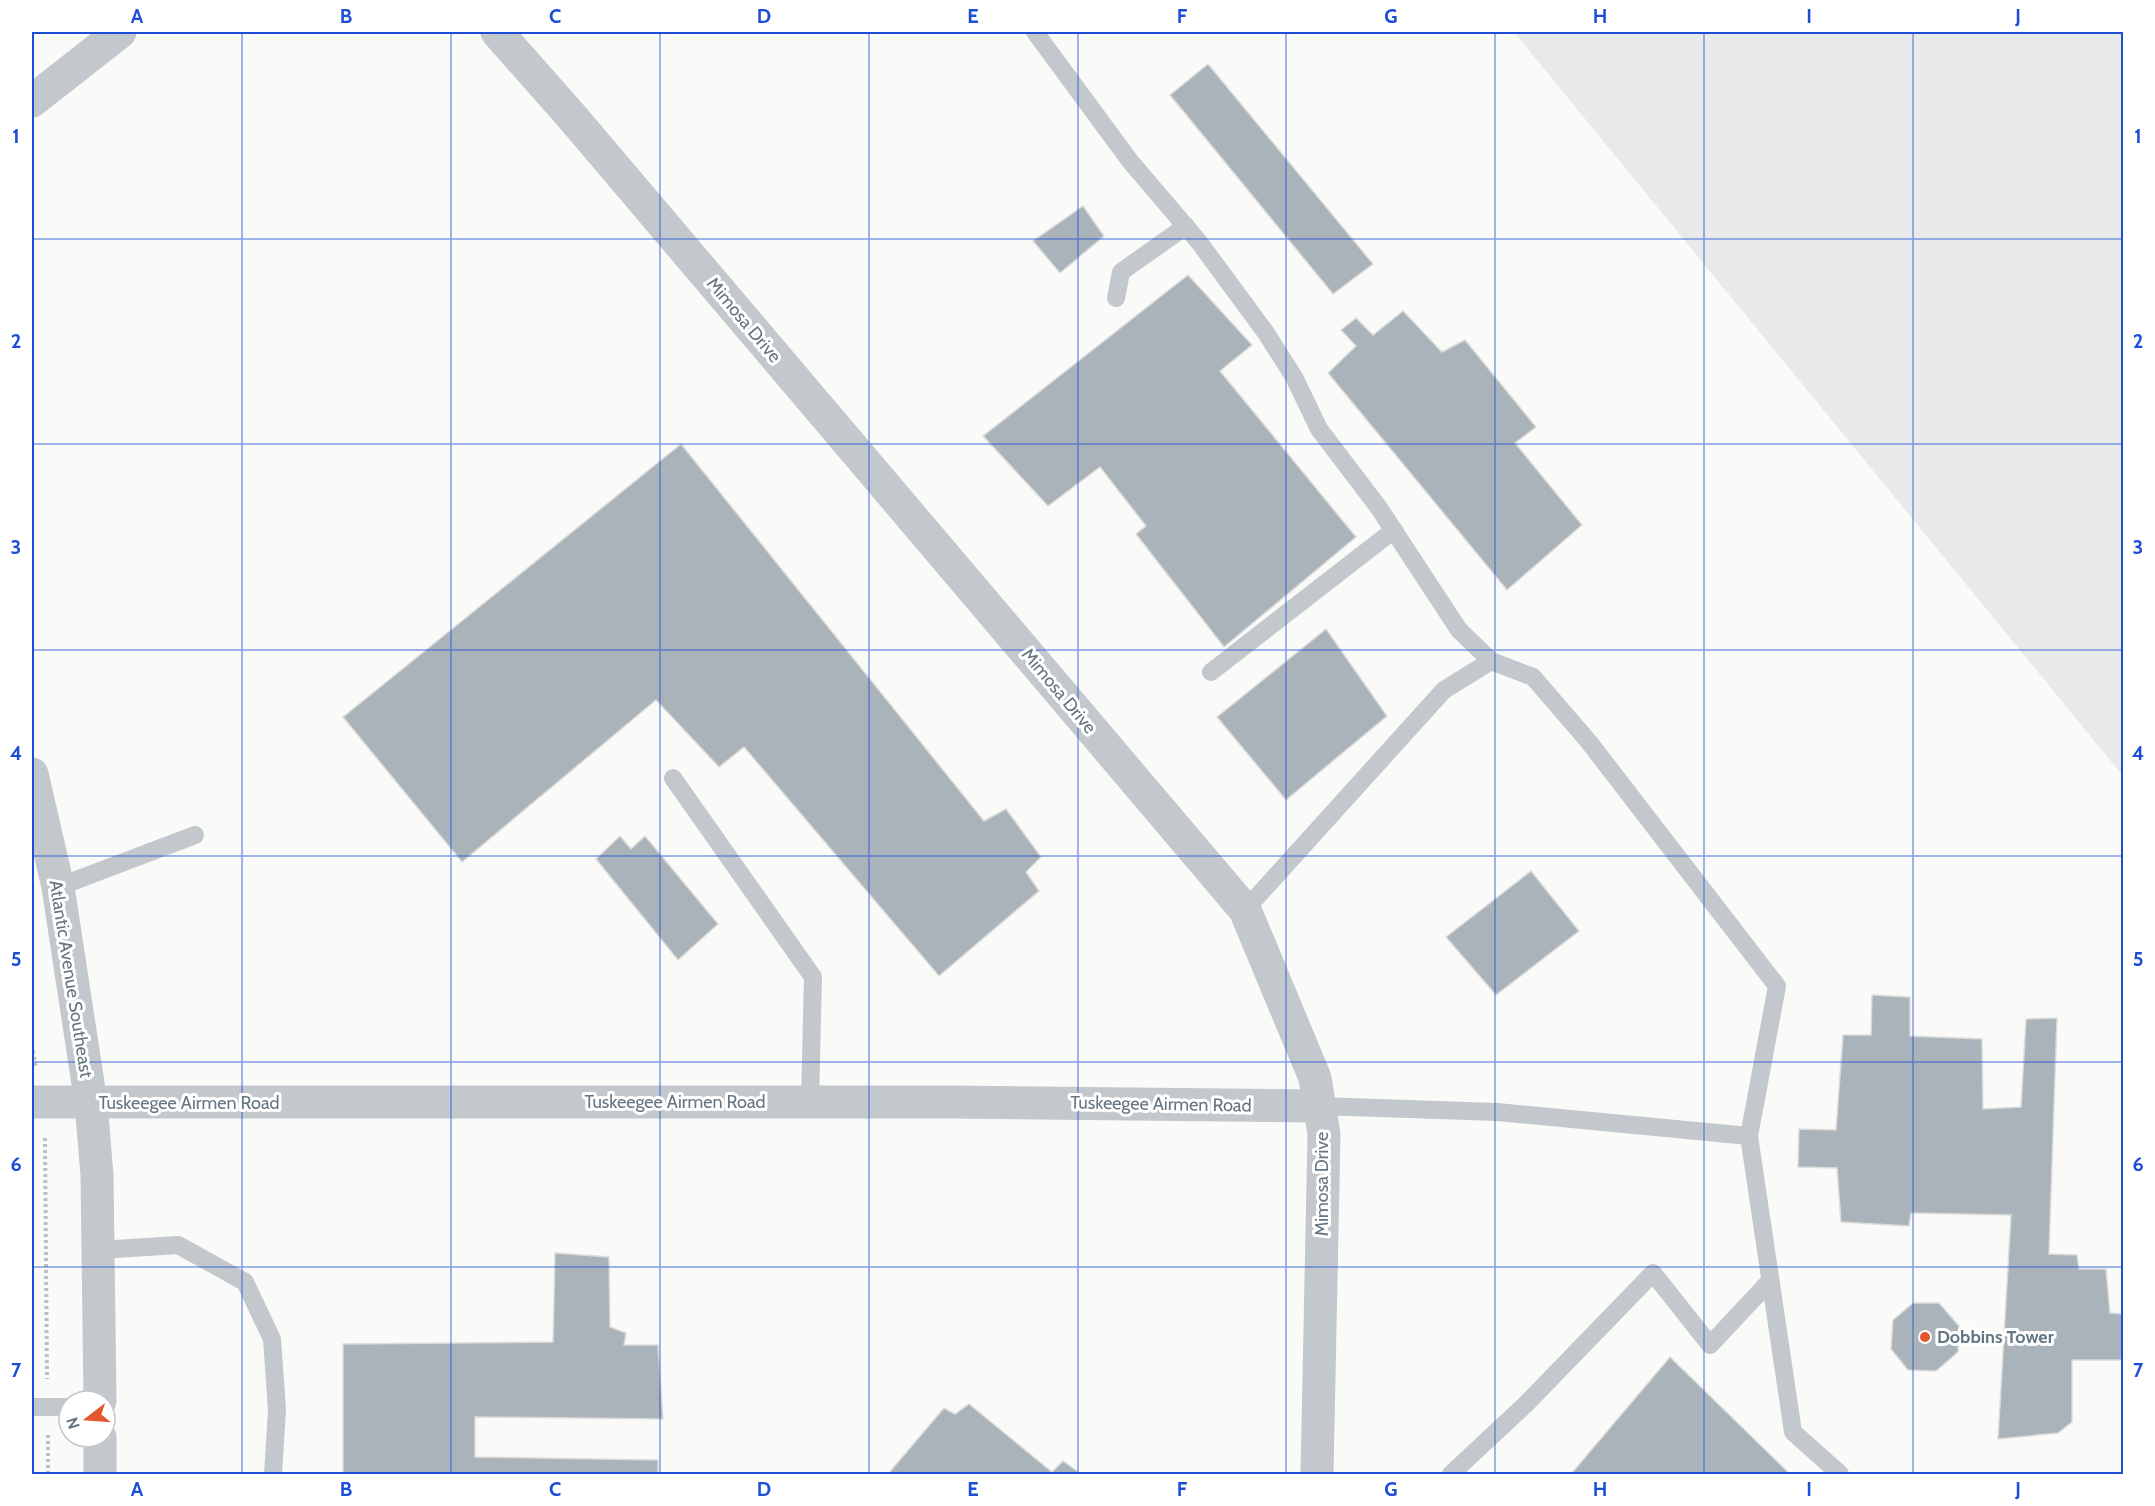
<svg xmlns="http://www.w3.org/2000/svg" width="2155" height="1506" font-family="Cabin,sans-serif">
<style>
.built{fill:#e8e9e9}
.building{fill:#aab3b9;stroke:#dcdcda;stroke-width:1.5}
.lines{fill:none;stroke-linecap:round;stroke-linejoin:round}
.path{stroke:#bbbfc2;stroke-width:4;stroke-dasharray:3 3;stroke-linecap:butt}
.lane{stroke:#c3c8cc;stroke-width:18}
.street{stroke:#c3c8cc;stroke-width:33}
.grid{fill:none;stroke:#1d4ed8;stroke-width:1.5;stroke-opacity:0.55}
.poi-dot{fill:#e4572e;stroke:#fff;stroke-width:2}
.labels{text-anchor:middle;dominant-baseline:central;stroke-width:6;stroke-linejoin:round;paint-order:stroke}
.street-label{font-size:18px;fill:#657683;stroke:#fff}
.poi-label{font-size:18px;font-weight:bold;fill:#657683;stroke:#fff;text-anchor:start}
.neatline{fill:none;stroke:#1d4ed8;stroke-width:2}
.grid-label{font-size:20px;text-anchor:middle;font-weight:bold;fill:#1d4ed8}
</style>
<rect width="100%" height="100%" fill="#fafaf8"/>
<!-- built -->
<polygon class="built" points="1514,32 2123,32 2123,776"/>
<!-- building -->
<g class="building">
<polygon points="1208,64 1373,264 1333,294 1170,95"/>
<polygon points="1083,206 1104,236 1060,273 1033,241"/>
<polygon points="1188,275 1252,345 1220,371 1356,537 1224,647 1136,534 1146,526 1100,467 1048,506 983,436"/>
<polygon points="1403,311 1442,352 1465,340 1536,427 1515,443 1582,525 1507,590 1328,373 1356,346 1341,330 1356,318 1373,335"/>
<polygon points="681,444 984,821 1006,809 1041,857 1026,872 1039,891 939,976 744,747 719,767 656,700 462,862 343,717"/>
<polygon points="1326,629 1387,716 1286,800 1217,717"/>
<polygon points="620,836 631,849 645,836 718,924 678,960 596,859"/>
<polygon points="1531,871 1579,931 1496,995 1446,937"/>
<polygon points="1872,995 1910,997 1910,1036 1982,1039 1983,1109 2021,1107 2026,1019 2057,1018 2049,1254 2077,1255 2079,1269 2106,1269 2110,1313 2124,1314 2124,1360 2072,1360 2072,1422 2058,1433 1998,1439 2011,1215 1911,1213 1909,1226 1841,1222 1837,1168 1798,1167 1799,1129 1836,1130 1843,1035 1871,1035"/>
<polygon points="555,1253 609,1257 610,1327 626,1333 624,1345 658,1345 663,1419 475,1417 475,1457 658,1460 658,1474 343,1474 343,1344 553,1342"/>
<polygon points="1913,1303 1939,1303 1959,1326 1958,1352 1936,1371 1908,1370 1891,1349 1893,1320"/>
<polygon points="1670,1357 1790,1474 1571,1474"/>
<polygon points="969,1404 1052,1472 1063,1461 1081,1474 888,1474 944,1408 955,1414"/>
</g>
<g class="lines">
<!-- path -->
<g class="path">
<polyline points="32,1045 36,1068"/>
<polyline points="45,1138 47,1379"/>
<polyline points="48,1435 48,1474"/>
</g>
<!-- lane -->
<g class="lane">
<polyline points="1035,32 1130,161 1199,242 1266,333 1294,377 1319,429 1379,508 1459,630 1491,661"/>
<polyline points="1116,298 1121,272 1186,226"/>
<polyline points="1211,672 1394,530"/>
<polyline points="673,778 813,977 810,1102"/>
<polyline points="58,887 195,835"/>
<polyline points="1245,910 1444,690 1491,661 1533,677 1589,742 1777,986 1749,1136"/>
<polyline points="1319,1106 1497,1112 1749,1136 1793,1432 1840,1474"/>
<polyline points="99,1250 178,1245 245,1282 272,1339 277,1410 273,1474"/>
<polyline points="32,1407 69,1407"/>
<polyline points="1451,1474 1526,1404 1653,1273 1710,1345 1770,1281"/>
</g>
<!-- street -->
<g class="street">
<polyline points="497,32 573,118 1245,910 1315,1078 1324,1134 1317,1474"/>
<polyline points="32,101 120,32"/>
<polyline points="32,774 58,887 91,1103 97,1175 100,1401"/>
<polyline points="32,1102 951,1102 1319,1106"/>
<polyline points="100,1474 100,1437"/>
</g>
</g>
<!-- grid -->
<path class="grid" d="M242,32V1474M451,32V1474M660,32V1474M869,32V1474M1078,32V1474M1286,32V1474M1495,32V1474M1704,32V1474M1913,32V1474M32,239H2124M32,444H2124M32,650H2124M32,856H2124M32,1062H2124M32,1267H2124"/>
<!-- markers -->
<circle class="poi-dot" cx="1925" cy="1337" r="6"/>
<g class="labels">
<!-- street labels -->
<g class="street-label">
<text transform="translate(744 320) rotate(50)">Mimosa Drive</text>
<text transform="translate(1059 691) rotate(50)">Mimosa Drive</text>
<text transform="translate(71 979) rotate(81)">Atlantic Avenue Southeast</text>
<text x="675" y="1102">Tuskeegee Airmen Road</text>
<text x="189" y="1103">Tuskeegee Airmen Road</text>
<text transform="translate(1161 1104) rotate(1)">Tuskeegee Airmen Road</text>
<text transform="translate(1322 1184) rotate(-90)">Mimosa Drive</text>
</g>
<!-- poi labels -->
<g class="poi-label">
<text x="1937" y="1337">Dobbins Tower</text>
</g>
</g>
<!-- border -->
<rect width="2155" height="1506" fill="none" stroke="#ffffff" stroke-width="66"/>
<!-- north arrow -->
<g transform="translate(87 1419) rotate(253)"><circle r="28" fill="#ffffff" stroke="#c1c8cd" stroke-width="1.5"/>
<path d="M0-4.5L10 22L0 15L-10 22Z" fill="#e4572e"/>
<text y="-9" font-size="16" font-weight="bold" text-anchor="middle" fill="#657683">N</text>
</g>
<rect x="33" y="33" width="2089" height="1440" class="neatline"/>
<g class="grid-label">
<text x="137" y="23">A</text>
<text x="346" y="23">B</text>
<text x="555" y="23">C</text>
<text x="764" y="23">D</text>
<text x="973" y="23">E</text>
<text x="1182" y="23">F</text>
<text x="1391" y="23">G</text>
<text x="1600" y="23">H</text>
<text x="1809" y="23">I</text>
<text x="2018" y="23">J</text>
<text x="16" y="143">1</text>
<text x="2138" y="143">1</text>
<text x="16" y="348">2</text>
<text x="2138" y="348">2</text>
<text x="16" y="554">3</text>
<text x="2138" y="554">3</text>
<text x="16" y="760">4</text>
<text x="2138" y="760">4</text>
<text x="16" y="966">5</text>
<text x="2138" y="966">5</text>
<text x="16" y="1171">6</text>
<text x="2138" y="1171">6</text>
<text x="16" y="1377">7</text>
<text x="2138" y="1377">7</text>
<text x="137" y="1496">A</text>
<text x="346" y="1496">B</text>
<text x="555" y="1496">C</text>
<text x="764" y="1496">D</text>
<text x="973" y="1496">E</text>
<text x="1182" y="1496">F</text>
<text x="1391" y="1496">G</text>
<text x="1600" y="1496">H</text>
<text x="1809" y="1496">I</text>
<text x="2018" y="1496">J</text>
</g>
</svg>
